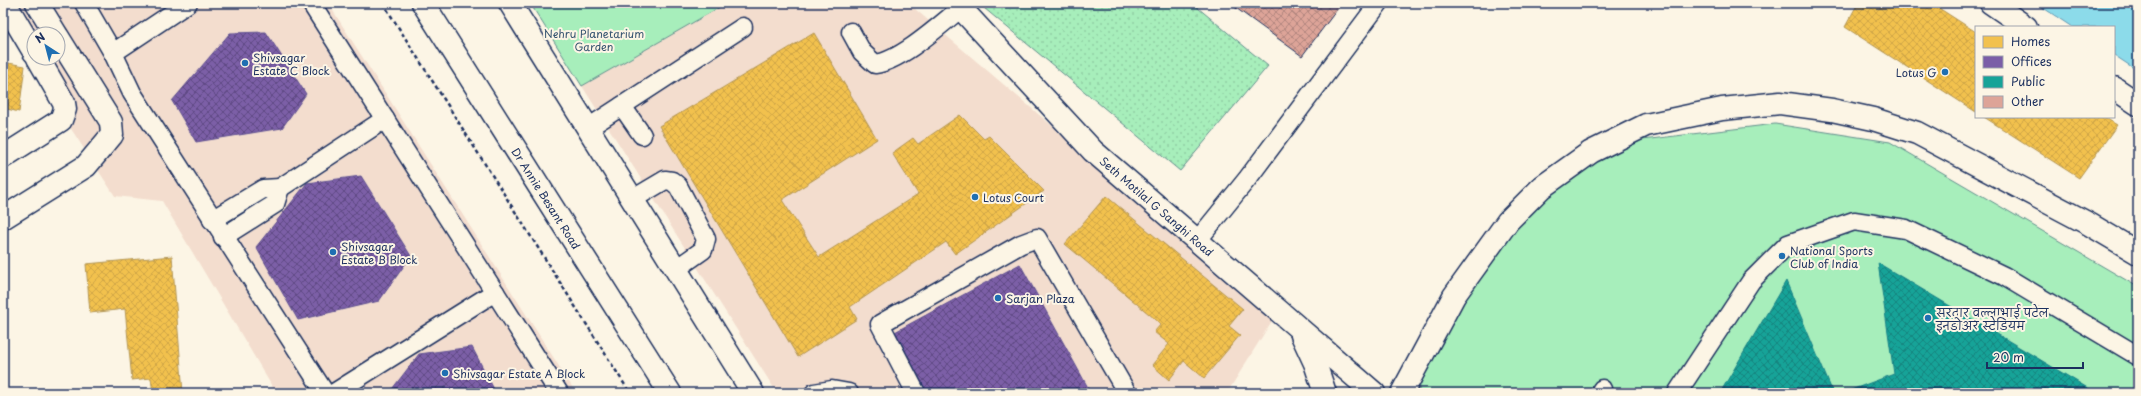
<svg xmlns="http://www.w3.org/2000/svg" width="2141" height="396" font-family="'Playpen Sans','Playpen Sans Deva',sans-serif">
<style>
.built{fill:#f3ddce;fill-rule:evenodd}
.grass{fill:url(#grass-dots);stroke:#618e8c}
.garden{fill:#a7eebb;stroke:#618e8c}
.water{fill:#8cdbea;stroke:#5f96b2}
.homes{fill:url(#homes-cross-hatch);stroke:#b29553}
.offices{fill:url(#offices-cross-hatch);stroke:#5e5091}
.public{fill:url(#public-cross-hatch);stroke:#188087}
.building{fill:url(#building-cross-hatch);stroke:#1b2f5e}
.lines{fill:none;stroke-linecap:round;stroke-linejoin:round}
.lane-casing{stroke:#1b2f5e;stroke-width:21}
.street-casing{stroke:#1b2f5e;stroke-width:25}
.primary-casing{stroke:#1b2f5e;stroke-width:25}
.path{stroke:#1b2f5e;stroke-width:2.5;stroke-dasharray:4 3;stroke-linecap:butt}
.lane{stroke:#fcf5e5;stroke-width:18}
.street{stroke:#fcf5e5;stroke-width:22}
.primary{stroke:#fcf5e5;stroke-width:22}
.poi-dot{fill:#1f6fb2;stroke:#fcf5e5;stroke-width:1.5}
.labels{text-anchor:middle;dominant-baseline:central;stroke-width:4;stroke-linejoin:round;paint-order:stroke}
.park-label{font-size:11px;fill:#375571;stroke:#fcf5e5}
.poi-label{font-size:11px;fill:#1b2f5e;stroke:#fcf5e5;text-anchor:start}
.street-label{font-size:11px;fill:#1b2f5e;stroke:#fcf5e5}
</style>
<defs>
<pattern id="grass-dots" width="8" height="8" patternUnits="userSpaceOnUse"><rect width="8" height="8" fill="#a7eebb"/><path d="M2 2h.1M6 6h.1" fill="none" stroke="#8fcca3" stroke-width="1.8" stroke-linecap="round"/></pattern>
<pattern id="homes-cross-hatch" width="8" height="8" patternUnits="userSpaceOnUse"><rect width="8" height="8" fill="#f2c14e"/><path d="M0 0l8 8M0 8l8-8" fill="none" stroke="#cfa646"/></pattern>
<pattern id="offices-cross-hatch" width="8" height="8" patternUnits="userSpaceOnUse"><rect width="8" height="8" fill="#7b5ea7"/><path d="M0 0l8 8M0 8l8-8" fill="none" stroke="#5e4a84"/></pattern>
<pattern id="public-cross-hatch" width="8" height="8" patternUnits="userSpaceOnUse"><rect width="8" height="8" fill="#17a398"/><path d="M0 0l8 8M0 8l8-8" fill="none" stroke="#14857f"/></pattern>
<pattern id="building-cross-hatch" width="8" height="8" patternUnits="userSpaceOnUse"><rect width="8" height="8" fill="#dda498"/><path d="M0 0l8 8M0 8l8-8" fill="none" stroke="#b2867f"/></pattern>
</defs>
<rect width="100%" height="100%" fill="#fcf5e5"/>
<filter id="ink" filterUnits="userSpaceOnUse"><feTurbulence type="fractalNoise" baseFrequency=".025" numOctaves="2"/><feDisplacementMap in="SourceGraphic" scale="8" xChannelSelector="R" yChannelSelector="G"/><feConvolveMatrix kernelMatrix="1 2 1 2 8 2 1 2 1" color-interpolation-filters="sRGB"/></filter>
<g filter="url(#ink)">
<!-- built -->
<g class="built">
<path d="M3,3H328L576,393H276L162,201L115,196L3,25ZM34,34H58V58H34Z"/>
<polygon points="727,3 908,3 1275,316 1227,393 777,393 582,86"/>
</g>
<!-- grass -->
<polygon class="grass" points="978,3 1192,3 1268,66 1180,171"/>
<!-- garden -->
<g class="garden">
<polygon points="530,3 727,3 582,86"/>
<polygon points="1775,124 1890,142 2138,287 2138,393 1418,393 1435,337 1497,224 1609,144"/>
</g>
<!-- water -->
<polygon class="water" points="2036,3 2138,3 2138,71 2114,55 2114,27 2072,27"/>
<!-- homes -->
<g class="homes">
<polygon points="1858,3 1931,3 1976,32 1976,112 1845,27"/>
<polygon points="814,33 877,139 782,200 819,257 918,194 892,153 913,138 918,144 960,115 984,139 989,136 1044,191 955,254 946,242 850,307 857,319 798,357 659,126"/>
<polygon points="3,62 25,66 19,112 3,108"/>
<polygon points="1984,117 2104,117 2117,125 2079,178"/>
<polygon points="1106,196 1243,309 1229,326 1240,335 1204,378 1184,361 1169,380 1152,365 1169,344 1154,332 1161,324 1065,244"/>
<polygon points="172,256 183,393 153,393 151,378 132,380 125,309 90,313 86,264"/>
</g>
<!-- offices -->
<g class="offices">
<polygon points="266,32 306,94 282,128 196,142 172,101 230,33"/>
<polygon points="361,176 411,256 379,301 298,320 256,247 307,183"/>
<polygon points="1020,264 1091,393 927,393 893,333"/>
<polygon points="472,347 496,393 389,393 419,354"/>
</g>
<!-- public -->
<g class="public">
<polygon points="1878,263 2096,393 1843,393 1894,374"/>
<polygon points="1786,281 1833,393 1720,393"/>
</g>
<!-- building -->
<polygon class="building" points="1229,3 1342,3 1302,56"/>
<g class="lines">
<defs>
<g id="lane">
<polyline points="84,3 113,53"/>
<polyline points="188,3 113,53 132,93 325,393"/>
<polyline points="311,3 559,393"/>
<path d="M851,32L862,52L875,64C901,61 940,25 961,8"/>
<polyline points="622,106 642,135"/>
<polyline points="588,128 743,27"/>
<polyline points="280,188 385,119"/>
<polyline points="633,199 665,180 672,181 678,186 706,239 703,250 676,269"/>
<polyline points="212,220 263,189 280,188 275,204 223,237"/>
<polyline points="1197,241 1248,178 1379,3"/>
<polyline points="334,393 495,292"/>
<polyline points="814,393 832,390 849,393"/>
<polyline points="916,393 880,324 1021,244 1037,238 1127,393"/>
<polyline points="1600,393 1602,389"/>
<polyline points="1677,393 1751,281 1788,244 1854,221 1906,229 2004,276 2138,356"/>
</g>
<g id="street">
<polyline points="5,3 34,52"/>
<polyline points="37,3 56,34"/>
<path id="s1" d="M956,3L1093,151L1374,393"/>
<polyline points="1991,3 2026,27"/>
<polyline points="2114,88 2138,104"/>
<polyline points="3,157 61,120 65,109 64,103 38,58"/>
<polyline points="3,218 86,166 112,135 111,122 58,37"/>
<polyline points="1302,335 1315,363 1325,393"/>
<polyline points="1402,393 1454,296 1508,221 1542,187 1591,152 1646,125 1722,109 1780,103 1832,110 1873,119 1917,133 2089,224 2138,253"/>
</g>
<g id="primary">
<path id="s2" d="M423,3L670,393"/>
<polyline points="510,3 753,393"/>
</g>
</defs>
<!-- lane casing -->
<use href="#lane" class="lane-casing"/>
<!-- street casing -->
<use href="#street" class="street-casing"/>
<!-- primary casing -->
<use href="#primary" class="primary-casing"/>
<!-- path -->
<polyline class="path" points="383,3 630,393"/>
<!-- lane -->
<use href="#lane" class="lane"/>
<!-- street -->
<use href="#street" class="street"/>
<!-- primary -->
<use href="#primary" class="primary"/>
</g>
</g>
<!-- markers -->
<g class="poi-dot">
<circle cx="245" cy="63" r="4"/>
<circle cx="1945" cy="72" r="4"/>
<circle cx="975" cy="197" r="4"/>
<circle cx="333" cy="252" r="4"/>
<circle cx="1782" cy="256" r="4"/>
<circle cx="998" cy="298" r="4"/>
<circle cx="1928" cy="318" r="4"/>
<circle cx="445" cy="373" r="4"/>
</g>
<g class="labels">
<!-- park labels -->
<g class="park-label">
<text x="594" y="33">Nehru Planetarium<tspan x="594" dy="13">Garden</tspan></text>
</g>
<!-- poi labels -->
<g class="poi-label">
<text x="253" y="57">Shivsagar<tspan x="253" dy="13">Estate C Block</tspan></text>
<text x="1937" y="72" text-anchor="end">Lotus G</text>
<text x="983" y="197">Lotus Court</text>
<text x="341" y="246">Shivsagar<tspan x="341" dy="13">Estate B Block</tspan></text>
<text x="1790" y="250">National Sports<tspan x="1790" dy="13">Club of India</tspan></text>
<text x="1006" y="298">Sarjan Plaza</text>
<text x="1936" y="312">सरदार वल्लाभाई पटेल<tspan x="1936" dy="13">इनडोअर स्टेडियम</tspan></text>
<text x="453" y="373">Shivsagar Estate A Block</text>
</g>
<!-- street labels -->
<g class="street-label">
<text stroke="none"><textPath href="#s2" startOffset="231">Dr Annie Besant Road</textPath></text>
<text stroke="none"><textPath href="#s1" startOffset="286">Seth Motilal G Sanghi Road</textPath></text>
</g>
</g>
<!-- margin -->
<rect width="2141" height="396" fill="none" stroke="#fcf5e5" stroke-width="16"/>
<rect x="8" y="8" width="2125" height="380" fill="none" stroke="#1b2f5e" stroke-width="1.5" filter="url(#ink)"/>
<!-- legend -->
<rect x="1975" y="26" width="140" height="92" fill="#fcf5e5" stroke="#a2a6af"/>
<rect x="1983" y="36" width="20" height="12" fill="#f2c14e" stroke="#a2a6af"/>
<text x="2011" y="46" font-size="12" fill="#1b2f5e">Homes</text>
<rect x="1983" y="56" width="20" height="12" fill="#7b5ea7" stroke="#a2a6af"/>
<text x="2011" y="66" font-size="12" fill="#1b2f5e">Offices</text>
<rect x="1983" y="76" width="20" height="12" fill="#17a398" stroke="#a2a6af"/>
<text x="2011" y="86" font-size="12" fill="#1b2f5e">Public</text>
<rect x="1983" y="96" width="20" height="12" fill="#dda498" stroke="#a2a6af"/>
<text x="2011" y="106" font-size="12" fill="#1b2f5e">Other</text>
<!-- north arrow -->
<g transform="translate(46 46) rotate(324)"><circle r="19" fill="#fcf5e5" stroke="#a2a6af"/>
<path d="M0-3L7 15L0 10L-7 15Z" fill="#1f6fb2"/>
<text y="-6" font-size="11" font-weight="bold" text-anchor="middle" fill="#1b2f5e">N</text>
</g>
<!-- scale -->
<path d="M1987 362v6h96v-6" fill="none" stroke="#1b2f5e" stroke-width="2"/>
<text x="1993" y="362" font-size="12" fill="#1b2f5e" stroke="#fcf5e5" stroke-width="3" paint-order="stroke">20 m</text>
</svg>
